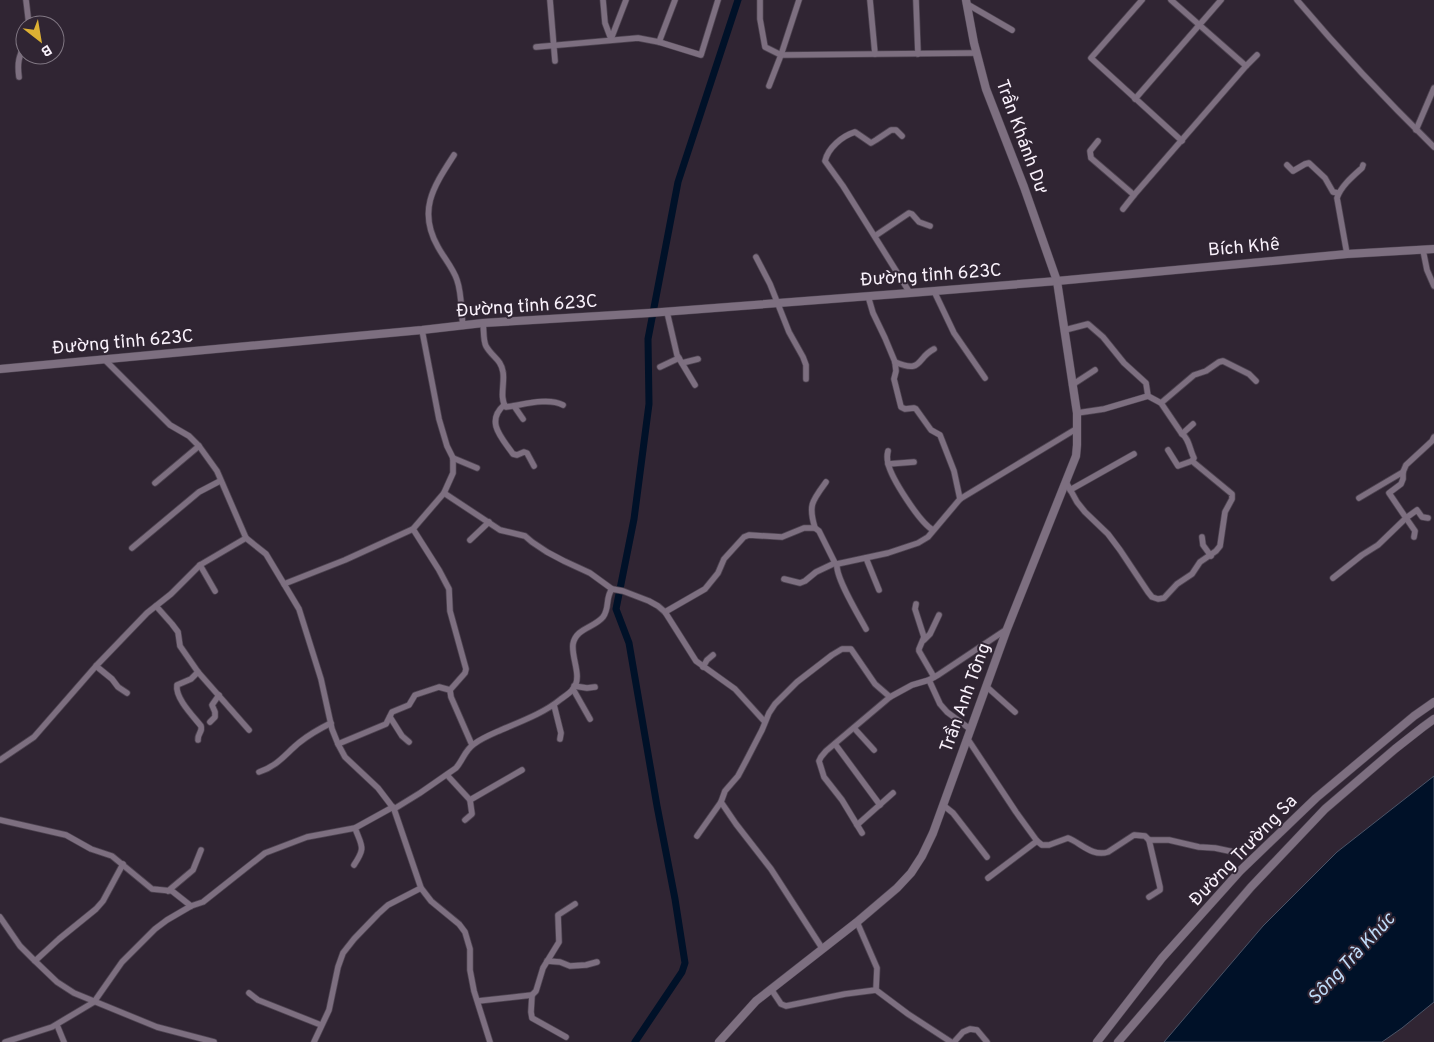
<svg xmlns="http://www.w3.org/2000/svg" width="1434" height="1042" font-family="Overpass,sans-serif">
<style>
.water{fill:#001128;stroke:#4b5467}
.lines{fill:none;stroke-linecap:round;stroke-linejoin:round}
.canal{stroke:#001128;stroke-width:7}
.street-casing{stroke:#4e4451;stroke-width:7}
.secondary-casing{stroke:#4e4451;stroke-width:9}
.street{stroke:#7d6f80;stroke-width:5.5}
.secondary{stroke:#7d6f80;stroke-width:8}
.labels{text-anchor:middle;dominant-baseline:central;stroke-width:4;stroke-linejoin:round;paint-order:stroke}
.street-label{font-size:18px;fill:#f9f1fb;stroke:#302533}
.water-label{font-size:19px;font-style:italic;fill:#c0dcf9;stroke:#302533}
</style>
<rect width="100%" height="100%" fill="#302533"/>
<!-- water -->
<polygon class="water" points="1434,776 1434,1002 1402,1028 1382,1042 1164,1042 1263,926 1337,852"/>
<g class="lines">
<!-- canal -->
<polyline class="canal" points="635,1042 682,972 685,963 675,899 657,806 629,643 616,609 634,519 649,404 648,339 678,182 738,0"/>
<defs>
<g id="street">
<polyline points="26,0 29,25"/>
<polyline points="550,0 555,61"/>
<polyline points="603,0 605,23 611,39"/>
<polyline points="760,0 760,19 765,47 781,55 977,53"/>
<polyline points="870,0 875,54"/>
<polyline points="916,0 918,54"/>
<polyline points="1142,0 1091,58 1182,141"/>
<polyline points="1171,0 1246,66"/>
<path d="M1297,0C1340,51 1386,100 1434,147"/>
<polyline points="967,4 1012,30"/>
<polyline points="611,39 626,0"/>
<polyline points="659,42 675,0"/>
<polyline points="536,47 638,38 659,42 701,55 718,0"/>
<path d="M19,77C17,62 19,57 25,43"/>
<polyline points="769,86 781,55 799,0"/>
<polyline points="1135,99 1221,0"/>
<polyline points="1416,130 1434,88"/>
<path d="M902,136L896,130H891L876,140L871,143L855,132C842,136 828,148 825,161L843,186L910,293"/>
<polyline points="1098,141 1090,151 1091,158 1134,195"/>
<path d="M454,155C434,186 417,210 438,247C444,258 453,268 457,280C462,294 461,312 463,326"/>
<polyline points="1287,165 1293,171 1305,164 1309,163 1325,178 1333,192 1338,193"/>
<polyline points="1123,209 1134,195 1246,66 1257,55"/>
<polyline points="875,236 909,213 912,214 919,222 930,226"/>
<polyline points="1423,250 1427,270 1434,286"/>
<path d="M1347,254L1337,198C1341,186 1353,176 1362,168L1363,165"/>
<polyline points="756,257 770,284 789,332 803,357 806,365 806,379"/>
<polyline points="934,291 954,333 985,378"/>
<polyline points="868,296 873,313 885,338 895,362 896,371 894,379 901,407 905,409 914,408 916,409 931,430 940,435 954,471 960,499"/>
<polyline points="667,312 677,355 695,385"/>
<path d="M483,323C484,330 483,340 486,346C492,357 501,359 503,372C505,383 499,398 506,407C522,405 548,397 563,405"/>
<path d="M1065,330L1088,324L1103,337L1124,363L1146,383L1148,396L1161,403L1182,434C1189,438 1190,451 1194,458L1192,461L1178,466L1168,450"/>
<polyline points="105,360 170,425 189,436 199,446 217,471 246,538 266,554 299,609 321,679 332,729 338,744 345,757 378,788 394,809 421,888 431,901 459,924 465,932 470,949 470,970 474,991 490,1042"/>
<path d="M895,362C923,374 916,358 934,349"/>
<polyline points="682,363 698,359"/>
<polyline points="660,367 679,358"/>
<polyline points="1072,385 1095,370"/>
<polyline points="1161,403 1194,375 1206,371 1219,362 1223,361 1249,374 1256,381"/>
<path d="M504,405C485,422 502,438 513,454L517,455L524,452L527,453L534,466"/>
<polyline points="514,406 523,419"/>
<polyline points="1077,413 1104,409 1148,396"/>
<polyline points="1182,434 1193,424"/>
<path d="M888,451C887,455 887,459 888,463C891,478 920,523 933,530"/>
<polyline points="453,458 477,468"/>
<polyline points="888,464 914,462"/>
<polyline points="1066,482 1077,502 1085,512 1108,534 1120,550 1148,592 1152,597 1158,599 1164,598 1177,584 1192,574 1200,562 1216,551 1220,546 1225,512 1232,499 1232,494 1192,461"/>
<polyline points="155,483 199,446"/>
<polyline points="1070,490 1134,454"/>
<polyline points="444,493 500,530 525,536 532,542 547,552 564,561 590,573 612,589 623,591 649,601 658,606 665,612 696,661 735,689 764,721"/>
<polyline points="1359,498 1403,472"/>
<path d="M815,528C808,505 812,501 826,482"/>
<polyline points="413,529 439,570 449,589 450,611 466,669 465,673 450,690 451,697 472,745"/>
<polyline points="1202,537 1203,545 1211,556"/>
<polyline points="1414,537 1415,531 1406,518 1417,510 1422,517 1428,518"/>
<polyline points="470,540 489,522"/>
<polyline points="132,548 199,492 220,481"/>
<polyline points="866,558 879,590"/>
<path d="M837,564C835,577 859,616 866,629"/>
<polyline points="200,565 215,591"/>
<polyline points="1333,578 1362,555 1378,545 1406,518 1389,493 1401,484 1403,479 1403,472 1406,465 1432,441 1434,437"/>
<polyline points="784,579 800,583 805,581 816,572 835,563"/>
<polyline points="284,584 345,560 413,529 444,493 453,473 453,458 447,446 439,419 422,330"/>
<polyline points="916,604 915,609 924,637 919,649 919,651 934,677"/>
<polyline points="156,606 172,624 178,632 180,646 198,672 249,730"/>
<polyline points="665,612 705,589 718,573 724,559 744,537 749,535 782,537 804,528 815,528 819,531 835,563 837,564 888,553 918,543 928,537 960,499 1076,429"/>
<polyline points="924,640 930,634 939,615"/>
<polyline points="96,666 112,679 118,687 127,693"/>
<polyline points="703,667 707,660 713,655"/>
<path d="M198,672L191,679L177,685C175,698 193,716 201,726C203,732 197,734 198,740"/>
<polyline points="929,680 940,704 947,712 970,729"/>
<polyline points="574,686 587,688 595,687"/>
<polyline points="987,687 1015,712"/>
<polyline points="573,689 590,719"/>
<polyline points="554,705 561,733 560,739"/>
<polyline points="390,717 402,736 409,742"/>
<polyline points="210,722 215,717 215,712 212,705 219,695"/>
<polyline points="854,728 874,750"/>
<path d="M967,738L1016,812L1037,841L1042,845H1049L1068,838C1081,843 1092,857 1108,852L1134,835L1145,836L1149,840L1160,887V890L1149,897"/>
<polyline points="338,744 386,724 392,712 409,705 415,695 439,687 450,690"/>
<polyline points="835,744 880,805"/>
<polyline points="0,760 34,737 96,666 147,613 171,594 200,565 246,538"/>
<path d="M259,772C278,766 286,753 300,742C310,734 321,728 331,723"/>
<polyline points="447,775 470,800 522,770"/>
<polyline points="943,805 953,813 987,857"/>
<path d="M394,809L420,793L456,768C463,760 465,750 474,744C482,738 492,734 501,730C522,721 544,713 561,699C565,696 570,693 573,689C583,677 571,658 573,644C576,628 594,628 603,617C610,608 605,598 612,589"/>
<polyline points="0,820 66,835 91,849 112,856 152,889 172,891 191,906"/>
<polyline points="465,820 472,814 470,800"/>
<polyline points="857,825 893,793"/>
<polyline points="862,833 842,800 824,777 819,761 821,757 826,751 890,697"/>
<polyline points="697,836 721,802"/>
<polyline points="1149,840 1169,840 1199,847 1215,848 1234,852"/>
<path d="M354,865C366,847 362,847 355,828"/>
<polyline points="988,878 1037,841"/>
<polyline points="168,891 193,870 201,850"/>
<polyline points="0,917 20,946 35,961 57,982 74,993 157,1027 214,1042"/>
<polyline points="857,922 877,968 876,990 908,1014 951,1042"/>
<polyline points="822,948 771,869 736,824 721,802 725,791 738,776 746,761 762,730 769,713 775,704 797,682 832,655 842,649 851,649 875,684 890,697 912,685 929,680 938,675 1007,629"/>
<polyline points="35,961 59,939 96,909 103,901 123,864"/>
<polyline points="547,961 560,962 570,966 586,965 597,962"/>
<polyline points="771,989 781,1004 786,1006 845,994 876,990"/>
<polyline points="249,993 258,1000 321,1025"/>
<polyline points="532,995 531,1012 532,1018 566,1037"/>
<polyline points="478,1001 532,995 536,991 543,968 559,942 558,915 575,904"/>
<polyline points="57,1025 64,1042"/>
<polyline points="5,1042 52,1027 94,1002 122,962 155,929 167,920 191,906 203,902 265,853 307,837 355,828 393,807"/>
<polyline points="314,1042 329,1010 338,967 343,953 354,939 378,914 388,905 421,888"/>
<polyline points="954,1042 963,1032 970,1029 977,1030 987,1042"/>
</g>
<g id="secondary">
<polyline points="0,369 422,330 483,323 649,313 910,293 1057,281 1347,254 1434,249"/>
<polyline points="719,1042 756,1001 857,922 897,888 911,873 922,856 933,833 1007,629 1076,456 1077,445 1077,413 1057,281 1024,187 986,89 974,43 966,0"/>
<polyline points="1097,1042 1162,958 1240,871 1316,798 1414,716 1434,702"/>
<polyline points="1118,1042 1251,887 1325,809 1395,749 1423,727 1434,719"/>
</g>
</defs>
<!-- street casing -->
<use href="#street" class="street-casing"/>
<!-- secondary casing -->
<use href="#secondary" class="secondary-casing"/>
<!-- street -->
<use href="#street" class="street"/>
<!-- secondary -->
<use href="#secondary" class="secondary"/>
</g>
<g class="labels">
<!-- street labels -->
<g class="street-label">
<text transform="translate(1021 137) rotate(70)">Trần Khánh Dư</text>
<text transform="translate(1244 248) rotate(-5)">Bích Khê</text>
<text transform="translate(931 276) rotate(-4)">Đường tỉnh 623C</text>
<text transform="translate(527 307) rotate(-4)">Đường tỉnh 623C</text>
<text transform="translate(123 343) rotate(-5)">Đường tỉnh 623C</text>
<text transform="translate(966 698) rotate(-70)">Trần Anh Tông</text>
<text transform="translate(1244 851) rotate(-46)">Đường Trường Sa</text>
</g>
<!-- water labels -->
<g class="water-label">
<text transform="translate(1352 959) rotate(-47)">Sông Trà Khúc</text>
</g>
</g>
<!-- north arrow -->
<g transform="translate(40 40) rotate(149)"><circle r="24" fill="#302533" stroke="#807783"/>
<path d="M0-4L9 19L0 12L-9 19Z" fill="#ddb133"/>
<text y="-8" font-size="14" font-weight="bold" text-anchor="middle" fill="#f9f1fb">B</text>
</g>
</svg>
